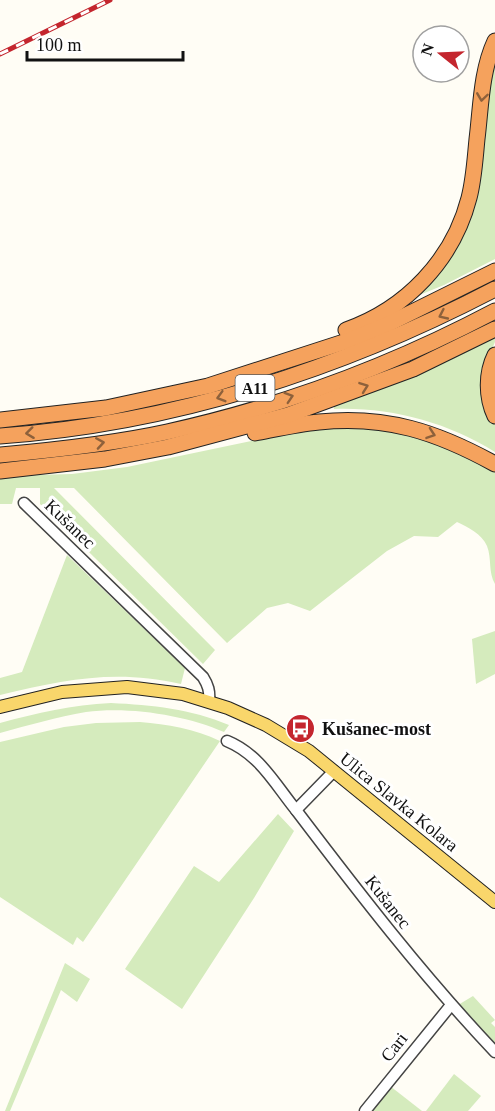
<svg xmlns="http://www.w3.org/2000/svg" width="495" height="1111" font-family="'Times New Roman',serif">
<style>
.green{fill:#d5ebbd}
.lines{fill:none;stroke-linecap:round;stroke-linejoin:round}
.minor-casing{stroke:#444;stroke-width:13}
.major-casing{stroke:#222;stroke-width:14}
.highway-casing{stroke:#222;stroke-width:17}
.minor{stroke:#fff;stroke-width:10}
.major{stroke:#f9d66b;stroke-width:12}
.highway{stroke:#f5a25d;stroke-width:15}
.rail-casing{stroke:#c4262e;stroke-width:5}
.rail{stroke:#fff;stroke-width:3;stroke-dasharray:9;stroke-linecap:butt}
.oneway{stroke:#8e613b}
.labels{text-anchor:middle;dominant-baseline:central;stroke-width:6;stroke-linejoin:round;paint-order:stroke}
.shield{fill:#fff;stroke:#585858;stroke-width:1.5}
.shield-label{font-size:16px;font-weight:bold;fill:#111}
.street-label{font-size:18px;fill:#111;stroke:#fff}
.poi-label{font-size:18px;font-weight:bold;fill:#111;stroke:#fff;text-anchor:start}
</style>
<rect width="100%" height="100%" fill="#fffdf5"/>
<!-- green -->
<g class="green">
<path d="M495,61V259L444,285L417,296C495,226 476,153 495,61Z"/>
<path d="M495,335V342L488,358L489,413L495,425V452C447,422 390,407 334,409V404Z"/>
<path d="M333,424L415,433L495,469V584C488,572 492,559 487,546C482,534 468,527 457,522L438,537L414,536L387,551L310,611L288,603L267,608L227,643L74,488H54L215,650L203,664L40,504V488H16L12,504H0V476L72,474L127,467Z"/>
<path d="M67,555L185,668L181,684C114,669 65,680 0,695V678L22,672Z"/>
<polygon points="495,631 495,674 476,684 472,639"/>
<path d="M111,703C152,705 191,709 229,725L224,732C186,715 128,706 86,712C57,717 29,725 0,733V723C37,713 72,705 111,703Z"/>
<path d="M140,722C167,724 195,729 220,741L83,942L77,937L73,945L0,897V742L64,727L96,723Z"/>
<polygon points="278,814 294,831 254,898 182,1009 125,969 194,866 219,882"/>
<polygon points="65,963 90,979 77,1002 61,990 10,1111 5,1111"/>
<polygon points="473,996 495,1020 491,1023 495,1027 495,1046 458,1005"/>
<polygon points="454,1074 481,1096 468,1111 426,1111"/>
<polygon points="390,1086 422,1111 370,1111"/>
</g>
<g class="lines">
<defs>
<g id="minor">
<path d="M24,503L203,677C208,685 210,691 209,701"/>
<path d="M227,741C259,754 275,784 296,810"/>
<path d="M334,771L296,810C359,893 423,976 495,1052"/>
<polyline points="365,1111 451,1005"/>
</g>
<polyline id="major" points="0,707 62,692 127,687 183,694 228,708 266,725 309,751 495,902"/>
<g id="highway">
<path d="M346,330C406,309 453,260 469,198C474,179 475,159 477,139C481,107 481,71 495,41"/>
<path d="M495,355C486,373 486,397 495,416"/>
<polyline points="0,420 106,408 208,386 347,341 384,326 495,271"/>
<path d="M255,433C276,429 298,424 319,422C386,415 437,432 495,464"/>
<path d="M0,436C173,424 342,369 495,289"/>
<path d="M0,455C56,450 112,444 167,432C280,407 393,365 495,311"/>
<polyline points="0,471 105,459 168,447 288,415 413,369 495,329"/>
</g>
</defs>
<!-- minor casing -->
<use href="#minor" class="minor-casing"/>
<!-- major casing -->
<use href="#major" class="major-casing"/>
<!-- highway casing -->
<use href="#highway" class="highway-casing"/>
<!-- minor -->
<use href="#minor" class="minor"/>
<!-- major -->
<use href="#major" class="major"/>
<!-- highway -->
<use href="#highway" class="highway"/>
<defs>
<polyline id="rail" points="0,54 110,0"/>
</defs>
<!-- rail casing -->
<use href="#rail" class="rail-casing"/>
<!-- rail -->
<use href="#rail" class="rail"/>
</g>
<!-- one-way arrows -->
<defs><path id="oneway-chevron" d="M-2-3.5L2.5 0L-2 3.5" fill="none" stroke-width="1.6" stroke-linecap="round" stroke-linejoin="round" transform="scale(1.5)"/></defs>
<g class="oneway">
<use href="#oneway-chevron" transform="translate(482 97) rotate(98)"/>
<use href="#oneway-chevron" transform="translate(443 315) rotate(155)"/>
<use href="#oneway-chevron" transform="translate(364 387) rotate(-20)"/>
<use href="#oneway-chevron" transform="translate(221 397) rotate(164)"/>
<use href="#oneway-chevron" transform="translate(289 397) rotate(-18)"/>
<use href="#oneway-chevron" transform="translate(30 433) rotate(173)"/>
<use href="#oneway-chevron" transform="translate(431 434) rotate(19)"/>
<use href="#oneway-chevron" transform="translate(100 443) rotate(-9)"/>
</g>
<!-- icons -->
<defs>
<symbol id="bus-disc" viewBox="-11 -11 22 22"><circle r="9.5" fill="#c4262e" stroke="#fff"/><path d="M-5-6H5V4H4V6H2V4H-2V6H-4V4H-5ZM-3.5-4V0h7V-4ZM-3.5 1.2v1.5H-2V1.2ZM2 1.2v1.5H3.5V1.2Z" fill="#fff"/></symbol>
</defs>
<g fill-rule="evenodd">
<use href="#bus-disc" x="284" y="712" width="33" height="33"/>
</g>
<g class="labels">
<!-- shield labels -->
<rect class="shield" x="235.5" y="375" width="39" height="26" rx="4.5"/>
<g class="shield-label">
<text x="255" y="388">A11</text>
</g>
<!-- street labels -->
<g class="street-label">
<text transform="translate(70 524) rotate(44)">Kušanec</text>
<text transform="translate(399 802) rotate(39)">Ulica Slavka Kolara</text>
<text transform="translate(388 902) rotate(52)">Kušanec</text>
<text transform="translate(394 1047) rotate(-52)">Cari</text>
</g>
<!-- poi labels -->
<g class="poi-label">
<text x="322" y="729">Kušanec-most</text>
</g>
</g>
<!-- north arrow -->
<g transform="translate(441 54) rotate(288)"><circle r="28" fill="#ffffff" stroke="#a0a0a0" stroke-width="1.5"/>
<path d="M0-4.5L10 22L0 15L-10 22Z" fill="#c4262e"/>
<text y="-9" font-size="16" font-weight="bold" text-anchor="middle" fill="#111111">N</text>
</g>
<!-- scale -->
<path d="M27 51v9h156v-9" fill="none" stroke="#111111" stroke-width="3"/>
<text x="36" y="51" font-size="18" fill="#111111" stroke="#ffffff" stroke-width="4.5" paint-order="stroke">100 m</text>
</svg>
